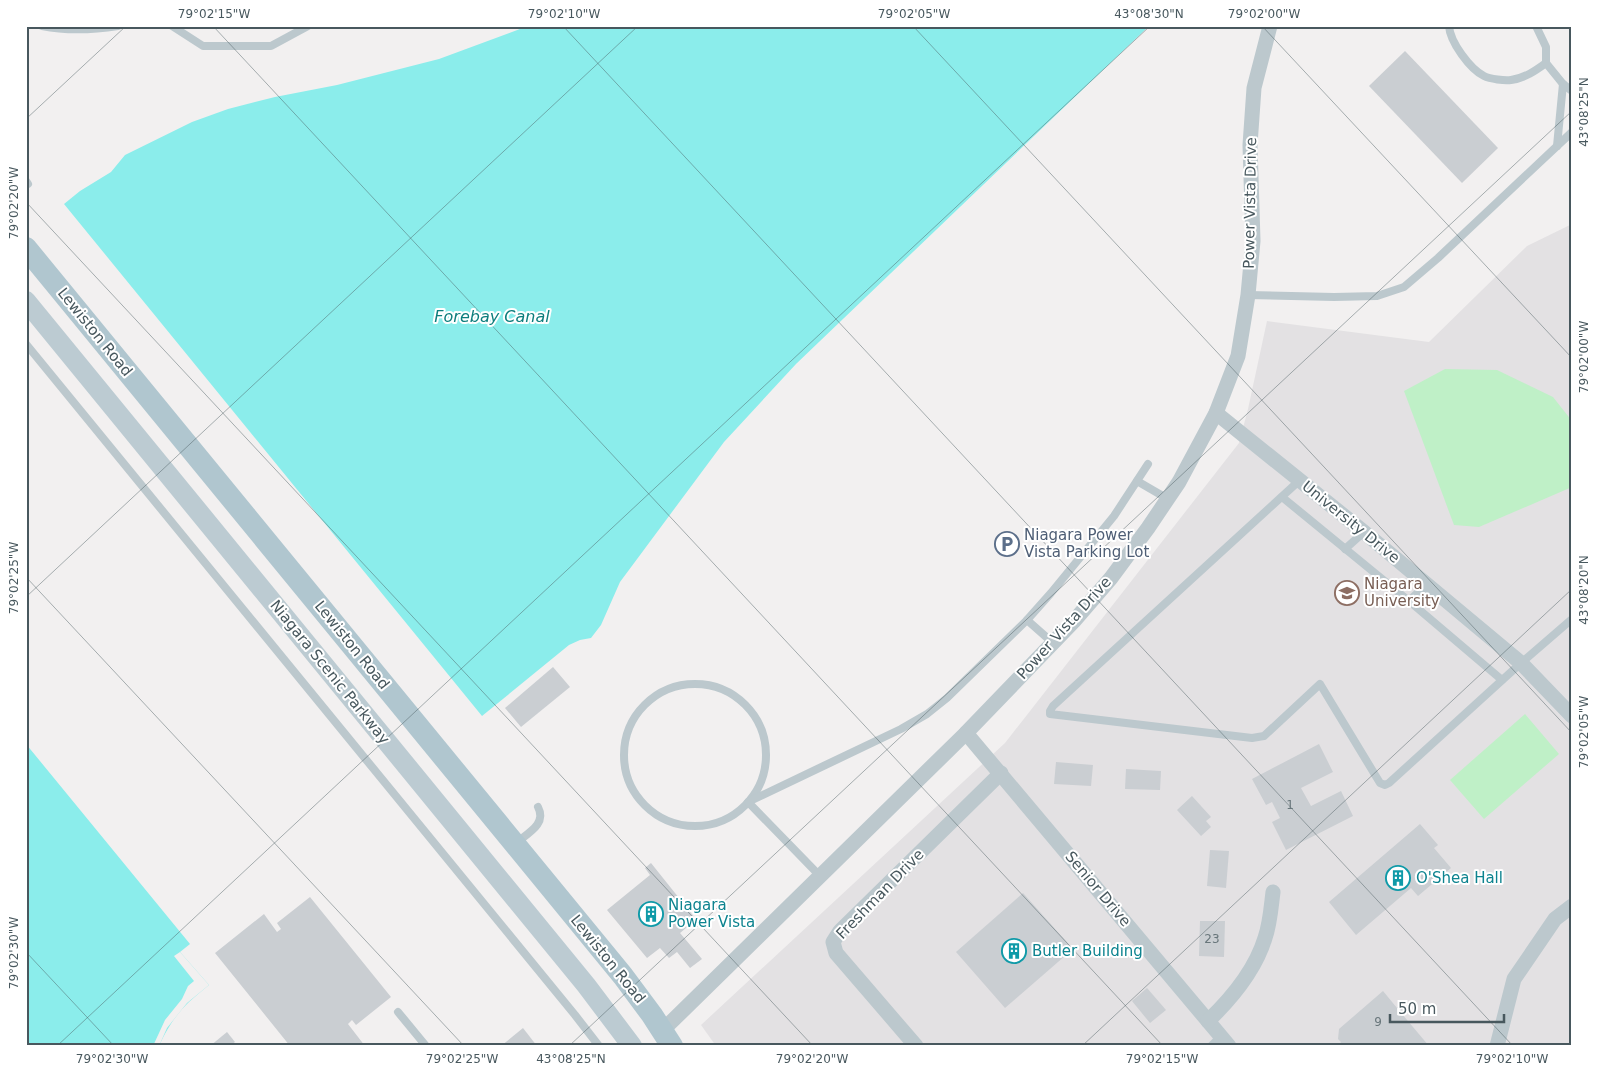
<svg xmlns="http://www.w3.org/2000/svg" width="1598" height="1072" font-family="'DejaVu Sans',sans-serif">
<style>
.education{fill:#e3e1e3}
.green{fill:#bff0c7}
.water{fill:#8bedeb}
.pier{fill:#f2f0f0}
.building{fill:#caced2}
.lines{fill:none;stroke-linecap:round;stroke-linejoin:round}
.service{stroke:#bcc8cd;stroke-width:8}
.minor{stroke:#bcc8cd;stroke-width:15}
.secondary{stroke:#bccbd2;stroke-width:20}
.primary{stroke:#b0c6cf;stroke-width:22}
.ticks{fill:none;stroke:#48585e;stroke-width:1;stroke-opacity:0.45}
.labels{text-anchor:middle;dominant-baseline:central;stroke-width:4;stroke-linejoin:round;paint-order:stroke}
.number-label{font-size:12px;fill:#68767b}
.street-label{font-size:15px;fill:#48585e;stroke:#fff}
.service-label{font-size:15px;fill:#4e5e75;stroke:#fff;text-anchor:start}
.education-label{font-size:15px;fill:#785e54;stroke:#fff;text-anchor:start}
.culture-label{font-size:15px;fill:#0d838f;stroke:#fff;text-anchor:start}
.water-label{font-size:16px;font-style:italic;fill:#0d7e7d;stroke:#fff}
.neatline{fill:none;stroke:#48585e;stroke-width:2}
.ticks-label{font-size:12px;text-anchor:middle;fill:#48585e}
</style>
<rect width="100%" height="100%" fill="#f2f0f0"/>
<!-- education -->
<polygon class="education" points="1572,224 1572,1046 716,1046 701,1025 1005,743 1239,443 1248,409 1267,321 1429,342 1527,246"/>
<!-- green -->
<g class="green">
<polygon points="1445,369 1497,370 1553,397 1572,421 1572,487 1479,527 1454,525 1404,391"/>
<polygon points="1525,714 1559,754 1484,819 1450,780"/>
</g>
<!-- water -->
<g class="water">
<polygon points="528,26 1149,26 796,364 724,442 620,582 601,625 591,638 580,640 569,645 482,716 64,204 80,191 111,172 125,155 192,122 228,109 275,97 337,85 439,59"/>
<path d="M26,744L190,944L180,952L209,985C184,1005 173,1016 159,1046H26Z"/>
</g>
<!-- pier -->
<polygon class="pier" points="180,952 209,985 187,1003 167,1028 159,1046 153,1046 165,1020 182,999 188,986 194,981 174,956"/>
<!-- building -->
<g class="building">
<polygon points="1405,51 1498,148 1462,183 1369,86"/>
<polygon points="553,667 570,687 521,727 505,708"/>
<polygon points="1319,744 1333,772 1301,788 1311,806 1341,791 1353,816 1286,850 1272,822 1280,818 1272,802 1266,805 1252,779"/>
<polygon points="1056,762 1093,765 1091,786 1054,784"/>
<polygon points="1126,769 1161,771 1160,790 1125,789"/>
<polygon points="1192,796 1211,817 1206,821 1211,827 1201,836 1177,810"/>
<polygon points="1420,824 1438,845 1434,848 1451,868 1418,896 1411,888 1356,935 1329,902"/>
<polygon points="1210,850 1229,851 1226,888 1207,886"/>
<polygon points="651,863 695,918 692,923 680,933 702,959 690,968 677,952 669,958 660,948 647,958 607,910 650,875 645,868"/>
<polygon points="1023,893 1073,949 1005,1008 956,952"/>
<polygon points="310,897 391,997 356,1025 352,1020 348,1024 365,1046 290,1046 215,953 264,914 277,932 281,929 277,923"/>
<polygon points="1200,921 1225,921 1224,957 1199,956"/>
<polygon points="1147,988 1166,1010 1150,1023 1132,1001"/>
<polygon points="1383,991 1397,1008 1402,1003 1408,1009 1402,1014 1429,1046 1338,1046 1341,1042 1338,1039 1339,1029"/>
<polygon points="523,1028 537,1046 501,1046"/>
<polygon points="227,1032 235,1042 230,1046 210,1046"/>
</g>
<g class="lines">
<!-- service -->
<g class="service">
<path d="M42,26C67,31 92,30 118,26"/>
<polyline points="172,26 203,46 271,46 308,26"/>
<path d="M1449,26C1450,42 1470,69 1484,76C1490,79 1505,81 1511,80C1525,78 1535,71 1546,63V47L1536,26"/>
<polyline points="1546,63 1563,84 1572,91"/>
<polyline points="1557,146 1563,84"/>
<polyline points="26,181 28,184"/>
<polyline points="1248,295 1334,297 1377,296 1404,287 1438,258 1572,132"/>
<polyline points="26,344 575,1015 599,1046"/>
<polyline points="1300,480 1053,706 1050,711 1050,714 1252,738 1264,736 1320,684 1380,783 1385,785 1389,783 1521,663 1572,619"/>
<polyline points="1137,481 1168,499"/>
<polyline points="1282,497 1409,601 1502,680"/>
<polyline points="1345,549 1364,532"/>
<polyline points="1409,601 1427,584"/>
<polyline points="1027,620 1053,643"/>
<circle cx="695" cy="755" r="71"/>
<path d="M516,843C528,833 547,824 538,807"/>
<polyline points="820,876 748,802 901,729 927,714 947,698 1027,620 1051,593 1114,516 1148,464"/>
<polyline points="398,1012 426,1046"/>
<polyline points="1211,1046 1221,1036"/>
</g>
<!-- minor -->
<g class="minor">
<polyline points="1216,413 1364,532 1521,663 1572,716"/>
<polyline points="966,733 1229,1046"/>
<path d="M1208,1021C1232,998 1255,971 1265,938C1270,924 1271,908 1273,892"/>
<polyline points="663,1030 966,733 1074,621 1111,578 1148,528 1179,482 1216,413 1238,356 1248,295 1253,241 1250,145 1254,88 1270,26"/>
<polyline points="916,1046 836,953 833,942 840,931 1001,773"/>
<polyline points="1497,1046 1514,979 1555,919 1572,906"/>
</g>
<!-- secondary -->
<polyline class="secondary" points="26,301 586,985 632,1046"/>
<!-- primary -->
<polyline class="primary" points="26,248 623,976 652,1015 672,1046"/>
</g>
<!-- ticks -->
<path class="ticks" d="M213,26L1163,1046M563,26L1513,1046M913,26L1572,733M1262,26L1572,358M26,119L126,26M26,202L813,1046M26,577L464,1046M26,597L638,26M26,952L114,1046M57,1046L1150,26M569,1046L1572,111M1082,1046L1572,589"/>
<!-- icons -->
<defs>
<symbol id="parking-ring" viewBox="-11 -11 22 22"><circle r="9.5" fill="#fff" stroke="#5c6f8a" stroke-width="1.5"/><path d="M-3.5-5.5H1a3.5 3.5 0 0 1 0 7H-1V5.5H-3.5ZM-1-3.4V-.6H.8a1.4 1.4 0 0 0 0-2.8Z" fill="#5c6f8a"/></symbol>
<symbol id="university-ring" viewBox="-11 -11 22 22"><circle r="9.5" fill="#fff" stroke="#8d6e63" stroke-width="1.5"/><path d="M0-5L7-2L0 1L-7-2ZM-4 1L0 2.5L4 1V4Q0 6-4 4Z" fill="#8d6e63"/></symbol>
<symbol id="building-ring" viewBox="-11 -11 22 22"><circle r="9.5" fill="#fff" stroke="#0f9aa8" stroke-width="1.5"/><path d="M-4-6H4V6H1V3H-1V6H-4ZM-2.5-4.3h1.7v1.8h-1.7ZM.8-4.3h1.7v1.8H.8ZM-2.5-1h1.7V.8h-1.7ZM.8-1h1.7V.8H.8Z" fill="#0f9aa8"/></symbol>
</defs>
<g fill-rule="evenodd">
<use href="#parking-ring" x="993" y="530" width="28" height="28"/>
<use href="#university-ring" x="1333" y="579" width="28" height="28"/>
<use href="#building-ring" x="1384" y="864" width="28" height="28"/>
<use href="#building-ring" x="637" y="900" width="28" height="28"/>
<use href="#building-ring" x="1000" y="937" width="28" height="28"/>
</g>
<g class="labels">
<!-- number labels -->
<g class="number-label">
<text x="1290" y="805">1</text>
<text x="1212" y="939">23</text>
<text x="1378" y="1022">9</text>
</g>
<!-- street labels -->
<g class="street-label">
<text transform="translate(1250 203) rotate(-89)">Power Vista Drive</text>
<text transform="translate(95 332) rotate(51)">Lewiston Road</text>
<text transform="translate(1351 522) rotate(39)">University Drive</text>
<text transform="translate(1064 628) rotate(-48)">Power Vista Drive</text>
<text transform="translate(352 645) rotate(51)">Lewiston Road</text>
<text transform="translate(330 672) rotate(51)">Niagara Scenic Parkway</text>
<text transform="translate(1098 889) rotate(50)">Senior Drive</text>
<text transform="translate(880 894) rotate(-46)">Freshman Drive</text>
<text transform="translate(608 959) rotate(51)">Lewiston Road</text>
</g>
<!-- service labels -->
<g class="service-label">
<text x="1024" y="535">Niagara Power<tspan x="1024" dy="17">Vista Parking Lot</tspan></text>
</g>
<!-- education labels -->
<g class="education-label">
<text x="1364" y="584">Niagara<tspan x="1364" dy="17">University</tspan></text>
</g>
<!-- culture labels -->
<g class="culture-label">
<text x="1416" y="878">O'Shea Hall</text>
<text x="668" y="905">Niagara<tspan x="668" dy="17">Power Vista</tspan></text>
<text x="1032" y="951">Butler Building</text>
</g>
<!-- water labels -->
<g class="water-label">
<text x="492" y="316">Forebay Canal</text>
</g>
</g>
<!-- border -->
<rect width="1598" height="1072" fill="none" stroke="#ffffff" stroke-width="55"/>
<!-- scale -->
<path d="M1390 1014v8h114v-8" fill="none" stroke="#48585e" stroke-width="2.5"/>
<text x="1398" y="1014" font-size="15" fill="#48585e" stroke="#ffffff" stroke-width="4" paint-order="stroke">50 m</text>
<rect x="28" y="28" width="1542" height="1016" class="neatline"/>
<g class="ticks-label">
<text x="214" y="18">79°02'15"W</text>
<text x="564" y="18">79°02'10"W</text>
<text x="914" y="18">79°02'05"W</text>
<text x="1149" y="18">43°08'30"N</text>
<text x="1264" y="18">79°02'00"W</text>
<text transform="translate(1584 112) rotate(-90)" y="4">43°08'25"N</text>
<text transform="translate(14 203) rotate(-90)" y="4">79°02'20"W</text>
<text transform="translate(1584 357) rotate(-90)" y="4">79°02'00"W</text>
<text transform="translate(14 578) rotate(-90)" y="4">79°02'25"W</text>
<text transform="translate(1584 590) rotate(-90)" y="4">43°08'20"N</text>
<text transform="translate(1584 732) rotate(-90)" y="4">79°02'05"W</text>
<text transform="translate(14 953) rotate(-90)" y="4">79°02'30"W</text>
<text x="112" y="1063">79°02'30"W</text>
<text x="462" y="1063">79°02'25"W</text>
<text x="571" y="1063">43°08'25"N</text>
<text x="812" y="1063">79°02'20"W</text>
<text x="1162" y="1063">79°02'15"W</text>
<text x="1512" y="1063">79°02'10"W</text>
</g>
</svg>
